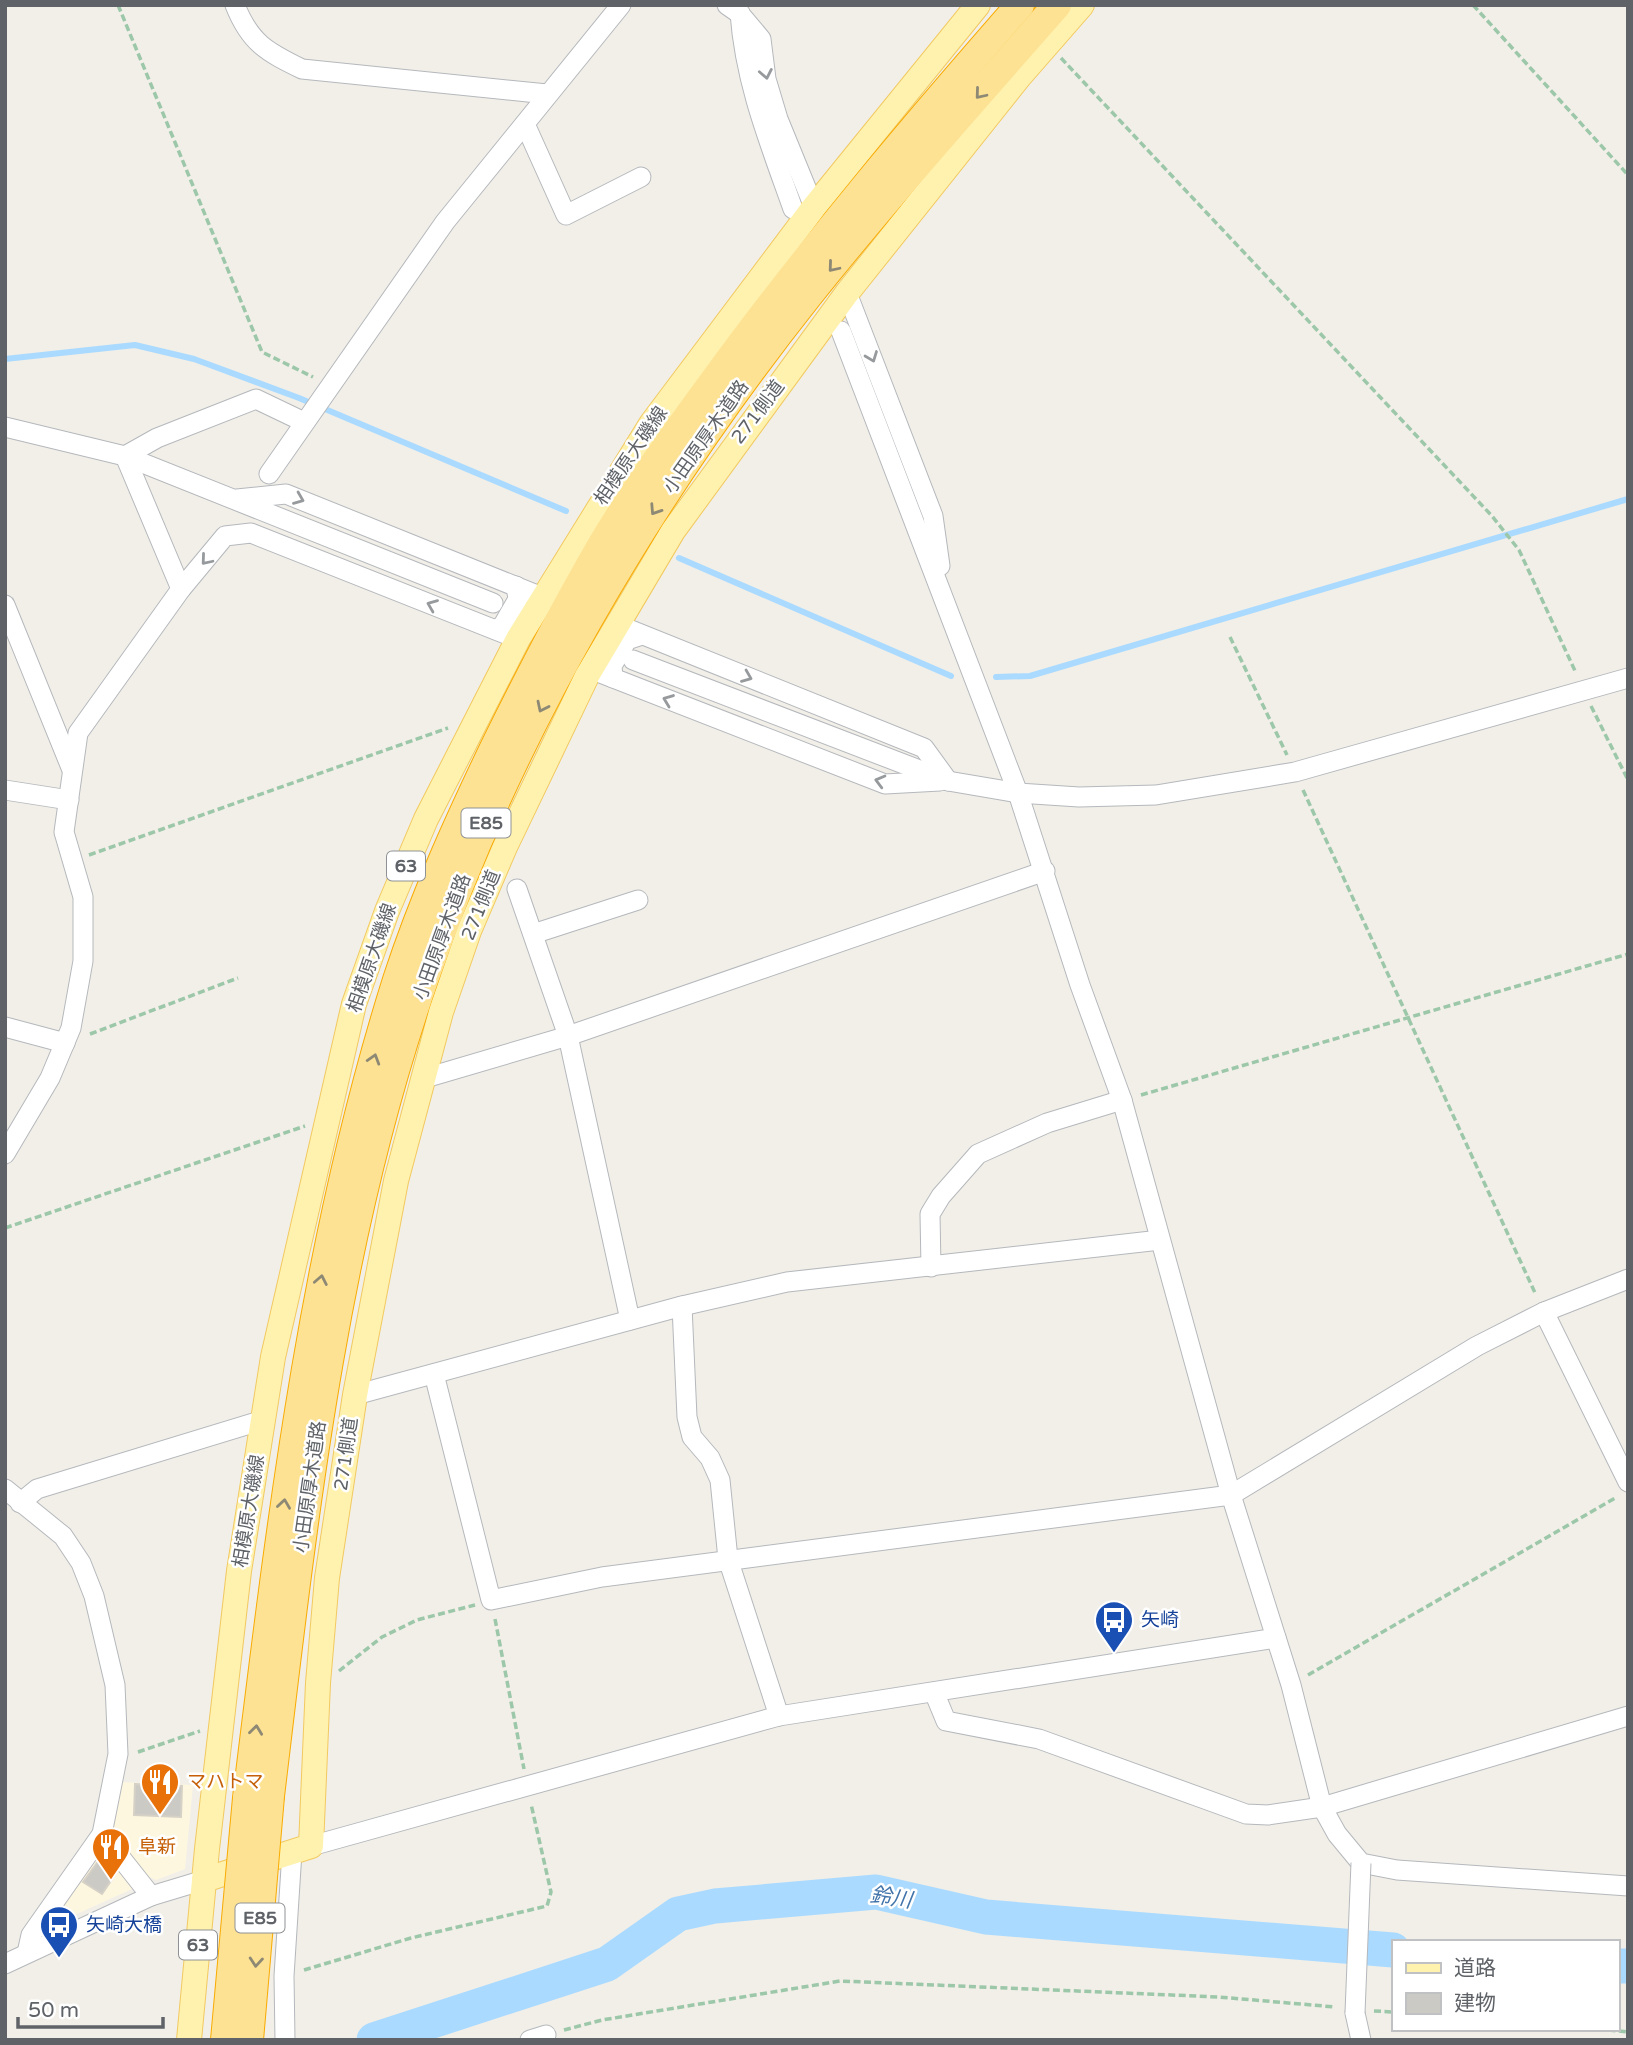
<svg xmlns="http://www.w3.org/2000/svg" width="1633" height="2045" font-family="'Varela Round','Noto Sans JP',sans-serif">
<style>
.commercial{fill:#fef7e0}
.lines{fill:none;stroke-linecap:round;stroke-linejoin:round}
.stream{stroke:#aadaff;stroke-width:6}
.river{stroke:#aadaff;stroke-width:35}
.building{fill:#cccac5;stroke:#d6d1c6;stroke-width:2}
.minor-casing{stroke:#b5b8bc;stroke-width:21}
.major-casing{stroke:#f2c960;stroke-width:26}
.highway-casing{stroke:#f9ab00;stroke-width:30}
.path{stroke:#9cc7a9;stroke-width:3.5;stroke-dasharray:7 3.5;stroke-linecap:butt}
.minor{stroke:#fff;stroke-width:19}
.major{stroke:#fff2af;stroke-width:24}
.highway{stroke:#fde293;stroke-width:28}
.minor-bridge-casing{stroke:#b5b8bc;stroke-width:21;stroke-linecap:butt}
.highway-bridge-casing{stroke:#f9ab00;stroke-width:30;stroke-linecap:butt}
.minor-bridge{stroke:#fff;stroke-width:19}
.highway-bridge{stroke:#fde293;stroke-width:28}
.oneway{stroke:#979a9d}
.oneway2{stroke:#8e8975}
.labels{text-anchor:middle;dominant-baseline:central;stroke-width:5;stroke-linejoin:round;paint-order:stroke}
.shield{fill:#fff;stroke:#8f9295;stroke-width:2}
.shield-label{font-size:18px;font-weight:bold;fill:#5f6368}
.street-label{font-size:19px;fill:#5f6368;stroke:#fff}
.transit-label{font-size:19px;fill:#164399;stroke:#fff;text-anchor:start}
.food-label{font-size:19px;fill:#c56008;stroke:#fff;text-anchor:start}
.water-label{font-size:21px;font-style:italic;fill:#4174aa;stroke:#fff}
</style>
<rect width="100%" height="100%" fill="#f1efe8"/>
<!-- commercial -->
<g class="commercial">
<polygon points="118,1782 193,1785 185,1869 156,1880 145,1875 110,1831"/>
<polygon points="103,1849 129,1873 132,1889 48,1927"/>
</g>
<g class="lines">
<!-- stream -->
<g class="stream">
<polyline points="5,359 135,345 194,359 299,398 566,511"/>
<polyline points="679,558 951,676"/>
<polyline points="996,677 1030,676 1628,499"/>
</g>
<!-- river -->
<g class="river">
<polyline points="1617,1966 1628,1966"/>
<polyline points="374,2040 607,1964 678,1914 715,1906 876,1892 986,1917 1393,1950"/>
</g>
</g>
<!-- building -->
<g class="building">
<polygon points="135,1784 182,1786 181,1817 134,1815"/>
<polygon points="102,1856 117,1872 102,1894 83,1882"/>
</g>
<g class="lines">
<defs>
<g id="minor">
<path d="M235,5C250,43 267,52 302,69L547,94"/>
<polyline points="727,5 740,14 761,39 766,79 778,119 814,207"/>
<path d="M740,13C745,83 770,144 793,209"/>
<polyline points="525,124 566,215 641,177"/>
<polyline points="847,293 933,516 940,566"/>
<polyline points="841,331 1018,793 1080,985 1122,1100 1231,1495 1291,1685 1322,1807 1337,1834 1361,1863 1397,1870 1628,1886"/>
<polyline points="5,427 125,456 493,603"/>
<polyline points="269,474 445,222 621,5"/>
<polyline points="237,499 286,494 542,597"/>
<polyline points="181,589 125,456 157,438 256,399 304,422"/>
<polyline points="5,605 72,770"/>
<polyline points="616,624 924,748 948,781"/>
<polyline points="496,630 503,625 518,599 516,586"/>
<polyline points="633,660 948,781 1018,793 1079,797 1156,795 1295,772 1628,678"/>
<polyline points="590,669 885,784 940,781"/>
<polyline points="613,678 612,666 627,640 642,635"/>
<polyline points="5,790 69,800"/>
<polyline points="517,889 568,1036 630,1320"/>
<polyline points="533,934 638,900"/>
<polyline points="5,1027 65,1043"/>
<polyline points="422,1079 568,1036 1045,871"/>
<polyline points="5,1154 50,1078 71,1028 83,961 83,897 64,832 78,733 181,589 225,536 251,533 518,639"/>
<polyline points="931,1267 930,1214 941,1196 978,1154 1047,1123 1122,1100"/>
<polyline points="682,1306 687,1417 692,1437 710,1458 720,1480 728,1559 779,1716"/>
<polyline points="1544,1312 1628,1482"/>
<polyline points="434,1374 491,1600 602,1577 1231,1495 1477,1346 1544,1312 1628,1279"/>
<polyline points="355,1395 682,1306 787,1282 1160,1240"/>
<polyline points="5,1489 63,1536 81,1563 94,1596 115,1685 118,1754 102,1834 31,1935 27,1953"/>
<polyline points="20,1503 37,1489 263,1420"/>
<polyline points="934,1692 946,1721 1039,1739 1246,1814 1268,1815 1322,1807 1628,1716"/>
<polyline points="102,1834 151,1896"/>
<polyline points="311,1846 779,1716 1276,1638"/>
<polyline points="5,1964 151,1896 204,1880"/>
<polyline points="1355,2013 1361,2040"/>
<polyline points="285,2040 284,1976 292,1852"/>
<polyline points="530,2040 546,2035"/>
</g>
<g id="major">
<polyline points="204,1880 311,1846 318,1683 327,1578 355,1395 396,1181 441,1012 469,931 505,847 587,676 673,531 847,293 1020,76 1082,5"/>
<polyline points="189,2040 207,1849 239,1571 273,1357 354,1004 387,911 426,819 518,639 651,424 814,207 978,5"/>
</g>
<g id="highway">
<path d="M270,1796C303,1521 333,1240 425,977C511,730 646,500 808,296C887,197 973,101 1057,5"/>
<path d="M247,1798C281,1522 313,1246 397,980C423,900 458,823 494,748C528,679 563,611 602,544C636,487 676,432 715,379C810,249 914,126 1020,5"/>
</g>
</defs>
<!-- minor casing -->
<use href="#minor" class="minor-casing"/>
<!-- major casing -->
<use href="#major" class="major-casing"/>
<!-- highway casing -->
<use href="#highway" class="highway-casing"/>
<!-- path -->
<g class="path">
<polyline points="118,5 262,352 313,377"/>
<polyline points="1473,5 1628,175"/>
<polyline points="1061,58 1492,516 1519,550 1576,673"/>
<polyline points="1230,637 1287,755"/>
<polyline points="1591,706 1628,780"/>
<polyline points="1303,790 1536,1295"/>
<polyline points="89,855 448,728"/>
<polyline points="90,1034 238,978"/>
<polyline points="1141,1095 1628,954"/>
<polyline points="5,1228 305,1126"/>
<polyline points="495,1619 524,1769"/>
<polyline points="339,1671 382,1637 417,1620 475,1605"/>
<polyline points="1308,1675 1617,1497"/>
<polyline points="138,1752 200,1731"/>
<polyline points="304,1970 411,1938 547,1906 551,1892 531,1804"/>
<polyline points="1374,2011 1393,2012"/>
<polyline points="1598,2029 1628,2032"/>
<polyline points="564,2030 602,2020 840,1981 1219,1997 1335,2007"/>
</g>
<!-- minor -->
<use href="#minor" class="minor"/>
<!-- major -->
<use href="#major" class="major"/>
<!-- highway -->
<use href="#highway" class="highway"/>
<defs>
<polyline id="minor-bridge" points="1355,2013 1361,1863"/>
<g id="highway-bridge">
<polyline points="225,2040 247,1798"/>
<polyline points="249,2040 270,1796"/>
</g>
</defs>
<!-- minor-bridge casing -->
<use href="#minor-bridge" class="minor-bridge-casing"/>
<!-- highway-bridge casing -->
<use href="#highway-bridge" class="highway-bridge-casing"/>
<!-- minor-bridge -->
<use href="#minor-bridge" class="minor-bridge"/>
<!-- highway-bridge -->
<use href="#highway-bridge" class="highway-bridge"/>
</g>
<!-- one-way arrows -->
<defs><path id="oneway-chevron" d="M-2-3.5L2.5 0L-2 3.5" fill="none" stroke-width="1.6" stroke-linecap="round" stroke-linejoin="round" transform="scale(1.75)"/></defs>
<g class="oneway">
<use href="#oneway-chevron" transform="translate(766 74) rotate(79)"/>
<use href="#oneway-chevron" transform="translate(872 357) rotate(69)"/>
<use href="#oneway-chevron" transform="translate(299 499) rotate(22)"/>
<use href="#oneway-chevron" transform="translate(206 560) rotate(130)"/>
<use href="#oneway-chevron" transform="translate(432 605) rotate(-158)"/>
<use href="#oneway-chevron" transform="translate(747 677) rotate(22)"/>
<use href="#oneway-chevron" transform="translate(668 700) rotate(-159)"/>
<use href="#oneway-chevron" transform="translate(880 781) rotate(-165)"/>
</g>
<g class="oneway2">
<use href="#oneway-chevron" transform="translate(980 94) rotate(130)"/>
<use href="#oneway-chevron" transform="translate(833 267) rotate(130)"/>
<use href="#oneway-chevron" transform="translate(655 510) rotate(123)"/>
<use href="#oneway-chevron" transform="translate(542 707) rotate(116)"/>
<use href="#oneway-chevron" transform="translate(374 1059) rotate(-73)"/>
<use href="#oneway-chevron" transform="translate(321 1280) rotate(-79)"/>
<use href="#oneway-chevron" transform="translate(284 1504) rotate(-82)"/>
<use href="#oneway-chevron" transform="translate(256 1730) rotate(-83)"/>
<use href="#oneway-chevron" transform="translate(256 1962) rotate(95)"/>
</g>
<!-- icons -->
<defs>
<symbol id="bus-pin" viewBox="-11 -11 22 30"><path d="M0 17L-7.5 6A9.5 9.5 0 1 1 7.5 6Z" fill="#1a4fb4" stroke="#fff"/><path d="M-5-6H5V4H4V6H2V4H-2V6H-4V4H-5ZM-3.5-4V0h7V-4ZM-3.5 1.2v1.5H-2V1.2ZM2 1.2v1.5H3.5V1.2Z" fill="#fff"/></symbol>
<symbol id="restaurant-pin" viewBox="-11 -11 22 30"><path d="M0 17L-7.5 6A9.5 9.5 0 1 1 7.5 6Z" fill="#e8710a" stroke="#fff"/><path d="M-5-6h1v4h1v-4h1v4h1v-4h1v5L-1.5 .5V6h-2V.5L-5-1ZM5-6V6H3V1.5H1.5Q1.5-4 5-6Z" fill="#fff"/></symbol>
</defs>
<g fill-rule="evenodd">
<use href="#bus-pin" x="1092" y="1598" width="44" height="60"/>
<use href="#restaurant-pin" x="138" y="1760" width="44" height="60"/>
<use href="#restaurant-pin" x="89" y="1825" width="44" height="60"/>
<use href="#bus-pin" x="37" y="1903" width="44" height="60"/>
</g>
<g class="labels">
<!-- shield labels -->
<g class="shield">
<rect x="461.5" y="808.5" width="49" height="29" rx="5"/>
<rect x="387" y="851.5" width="38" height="29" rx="5"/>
<rect x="235.5" y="1903.5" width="49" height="29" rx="5"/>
<rect x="179" y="1930.5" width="38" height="29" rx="5"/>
</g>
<g class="shield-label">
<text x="486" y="823">E85</text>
<text x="406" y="866">63</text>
<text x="260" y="1918">E85</text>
<text x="198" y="1945">63</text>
</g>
<!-- street labels -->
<g class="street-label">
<text transform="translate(758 412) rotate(-53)">271側道</text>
<text transform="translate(706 437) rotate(-55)">小田原厚木道路</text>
<text transform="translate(631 456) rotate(-56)">相模原大磯線</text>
<text transform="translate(481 905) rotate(-68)">271側道</text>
<text transform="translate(442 937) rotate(-70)">小田原厚木道路</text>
<text transform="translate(372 958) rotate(-71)">相模原大磯線</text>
<text transform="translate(346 1454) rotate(-82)">271側道</text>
<text transform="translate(310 1487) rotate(-82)">小田原厚木道路</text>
<text transform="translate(249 1511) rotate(-81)">相模原大磯線</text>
</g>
<!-- transit labels -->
<g class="transit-label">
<text x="1141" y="1620">矢崎</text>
<text x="86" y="1925">矢崎大橋</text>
</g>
<!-- food labels -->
<g class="food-label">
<text x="187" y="1782">マハトマ</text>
<text x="138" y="1847">阜新</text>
</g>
<!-- water labels -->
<g class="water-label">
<text transform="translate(891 1898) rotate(8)">鈴川</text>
</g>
</g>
<!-- border -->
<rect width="1633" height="2045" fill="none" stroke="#5f6368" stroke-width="14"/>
<!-- legend -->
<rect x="1392" y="1940" width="228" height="91" fill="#ffffff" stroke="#bfc1c3" stroke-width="2"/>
<rect x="1406" y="1963" width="35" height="10" fill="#fff2af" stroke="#bfc1c3" stroke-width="2"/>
<text x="1454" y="1975" font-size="21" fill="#5f6368">道路</text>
<rect x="1406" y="1993" width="35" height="21" fill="#cccac5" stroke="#bfc1c3" stroke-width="2"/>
<text x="1454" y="2010" font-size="21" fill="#5f6368">建物</text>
<!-- scale -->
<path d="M18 2017v10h145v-10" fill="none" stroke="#5f6368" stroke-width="3.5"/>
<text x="28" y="2017" font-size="21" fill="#5f6368" stroke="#ffffff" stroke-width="5" paint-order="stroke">50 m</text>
</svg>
